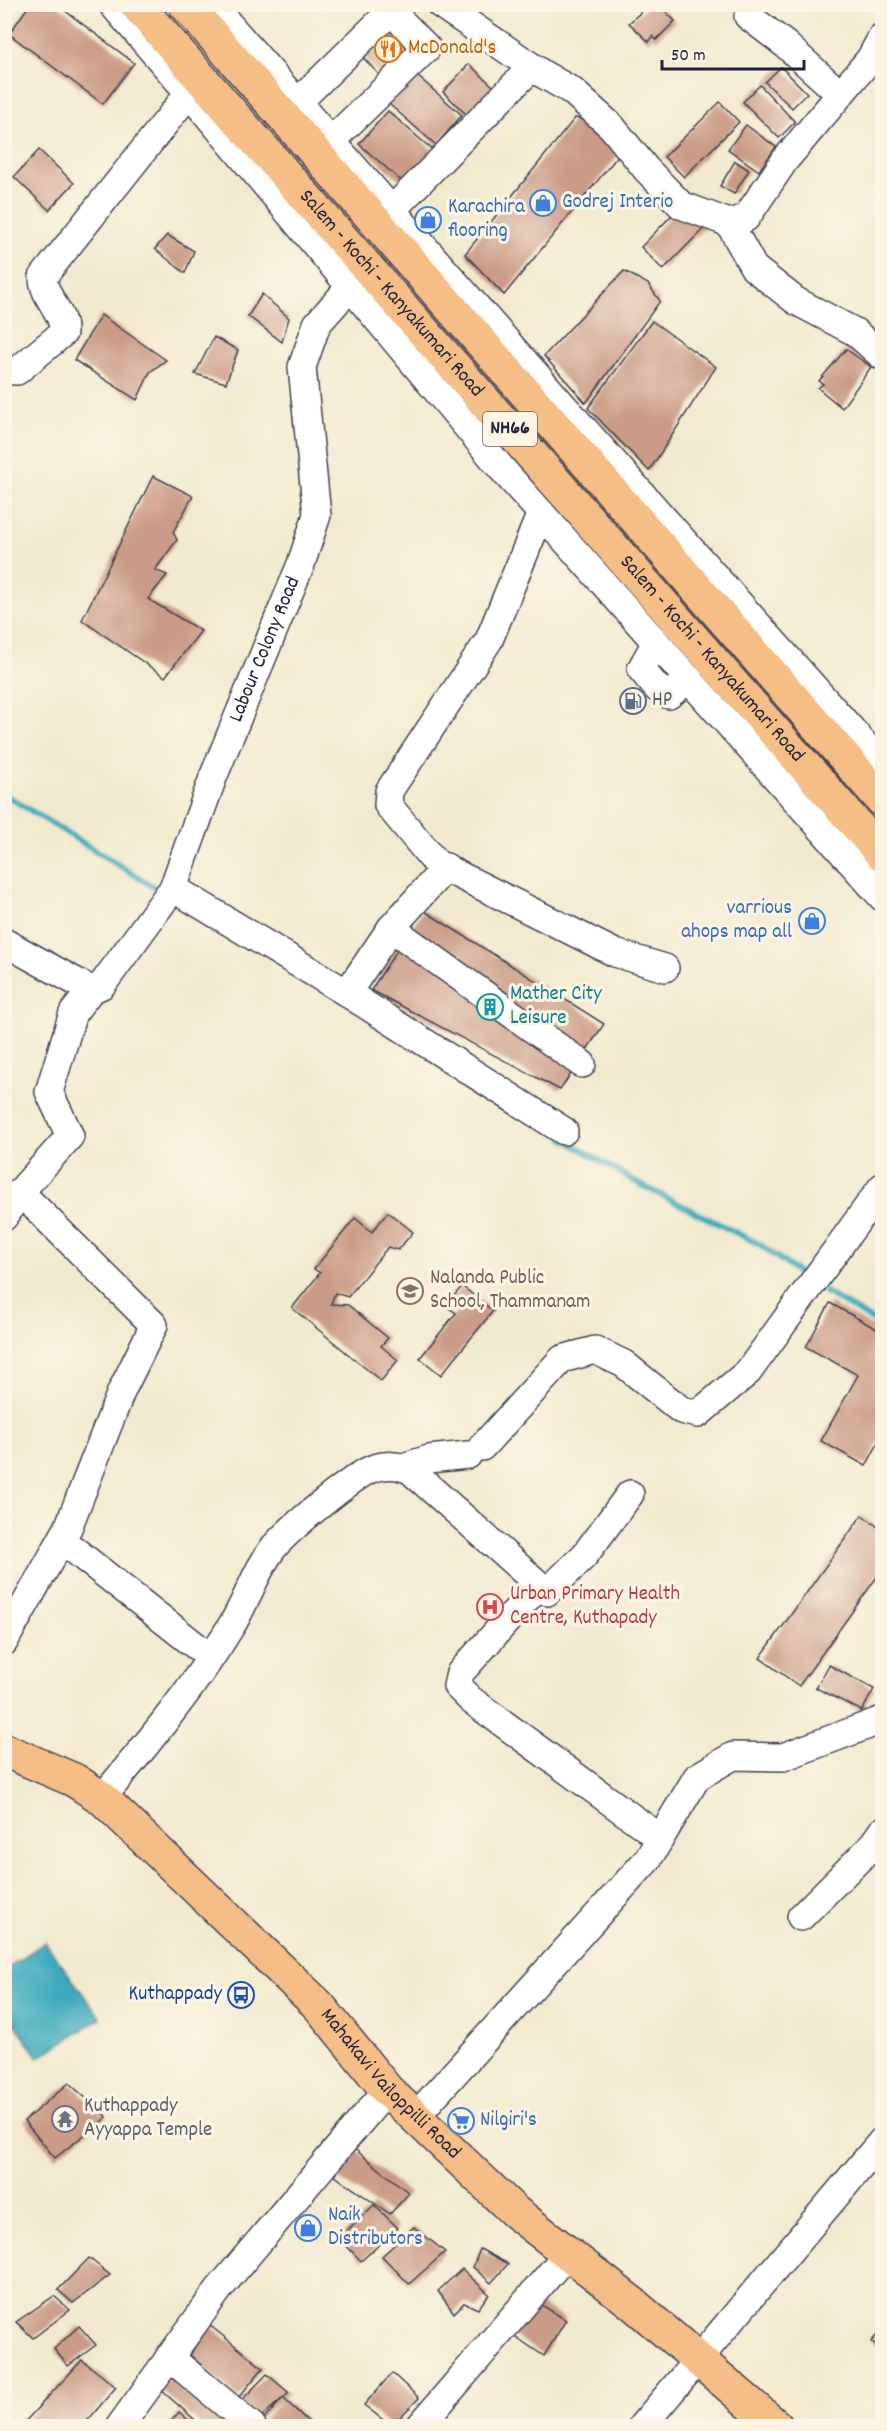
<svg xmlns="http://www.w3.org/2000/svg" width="887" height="2431" font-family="Dekko,sans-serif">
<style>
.water{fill:#3daabd;stroke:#30667c;stroke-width:1.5}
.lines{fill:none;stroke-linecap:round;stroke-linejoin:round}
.stream{stroke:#3daabd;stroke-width:6}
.building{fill:#ca9b86}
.minor-casing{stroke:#414051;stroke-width:30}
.major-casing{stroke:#414051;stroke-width:36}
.highway-casing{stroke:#414051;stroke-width:36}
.minor{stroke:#fff;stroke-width:27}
.major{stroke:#f5be86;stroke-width:33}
.highway{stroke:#f5be86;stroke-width:33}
.labels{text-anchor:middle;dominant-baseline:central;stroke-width:6;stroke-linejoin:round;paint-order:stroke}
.shield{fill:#fcf5e5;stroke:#63616e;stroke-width:1.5}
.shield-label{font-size:20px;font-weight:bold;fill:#22223b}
.food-label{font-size:21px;fill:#c56008;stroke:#fcf5e5;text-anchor:start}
.shop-label{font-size:21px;fill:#366cbe;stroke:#fcf5e5;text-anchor:start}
.street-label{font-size:21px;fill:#22223b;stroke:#fcf5e5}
.service-label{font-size:21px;fill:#4e5e75;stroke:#fcf5e5;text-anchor:start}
.culture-label{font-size:21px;fill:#0d838f;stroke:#fcf5e5;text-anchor:start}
.education-label{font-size:21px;fill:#785e54;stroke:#fcf5e5;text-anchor:start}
.health-label{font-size:21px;fill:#be3a42;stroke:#fcf5e5;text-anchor:start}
.transit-label{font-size:21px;fill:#164399;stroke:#fcf5e5;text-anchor:end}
.worship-label{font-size:21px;fill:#5b616d;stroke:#fcf5e5;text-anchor:start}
</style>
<rect width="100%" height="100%" fill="#fcf5e5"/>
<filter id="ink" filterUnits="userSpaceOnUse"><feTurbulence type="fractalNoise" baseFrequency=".0167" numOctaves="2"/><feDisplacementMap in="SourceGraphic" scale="12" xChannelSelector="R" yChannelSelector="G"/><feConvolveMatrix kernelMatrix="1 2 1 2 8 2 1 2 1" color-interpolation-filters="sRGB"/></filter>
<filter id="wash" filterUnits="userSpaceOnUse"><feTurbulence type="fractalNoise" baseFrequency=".008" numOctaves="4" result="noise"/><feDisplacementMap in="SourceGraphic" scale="24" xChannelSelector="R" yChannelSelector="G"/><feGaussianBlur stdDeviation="1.35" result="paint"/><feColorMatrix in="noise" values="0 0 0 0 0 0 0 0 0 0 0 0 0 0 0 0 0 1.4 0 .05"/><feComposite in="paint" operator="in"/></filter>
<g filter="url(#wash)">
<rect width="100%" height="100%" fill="#f2eacf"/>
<!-- water -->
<polygon class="water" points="45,1942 101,2018 38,2058 5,2008 5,1970"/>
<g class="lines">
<!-- stream -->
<g class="stream">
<polyline points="4,794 154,887"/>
<polyline points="564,1139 639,1184 759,1244 800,1274"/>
<polyline points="825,1292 882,1326"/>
</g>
</g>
<g id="blocks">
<!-- building -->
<g class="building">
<polygon points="30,4 56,4 134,63 103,104 9,34"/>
<polygon points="650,4 658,4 675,21 656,40 653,36 649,42 629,23"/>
<polygon points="392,19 419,47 384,80 357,51"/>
<polygon points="469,64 495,88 468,116 443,92"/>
<polygon points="781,67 807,93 792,108 765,82"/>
<polygon points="415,74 462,115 436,145 389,104"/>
<polygon points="760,85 795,122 779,138 743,102"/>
<polygon points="720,102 739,122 684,177 664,157"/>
<polygon points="388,111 435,152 406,185 359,144"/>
<polygon points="575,118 598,121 621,152 504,295 465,254"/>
<polygon points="746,125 776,147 759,171 728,149"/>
<polygon points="39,150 74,183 49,210 14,177"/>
<polygon points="735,161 749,170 734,194 720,186"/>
<polygon points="674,213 706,226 663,270 641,247"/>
<polygon points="167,235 194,251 185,273 155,249"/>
<polygon points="624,271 648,284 660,301 586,403 544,356"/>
<polygon points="262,294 289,318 282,342 248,316"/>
<polygon points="101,315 166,360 150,372 137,400 74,360"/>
<polygon points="652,321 716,367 649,471 588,408"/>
<polygon points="214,337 238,350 226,383 195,374"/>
<polygon points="846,349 871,367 842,408 818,388 823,384 819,381"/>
<polygon points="153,476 193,496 173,532 177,540 155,570 167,575 148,599 201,631 165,677 82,620"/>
<polygon points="423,910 604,1024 560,1090 371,990"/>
<polygon points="388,1212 413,1232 398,1250 388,1247 348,1297 335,1293 331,1304 348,1305 388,1338 381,1346 398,1360 381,1381 292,1308 320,1273 314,1269 355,1218 372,1232"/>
<polygon points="462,1286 493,1311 441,1375 420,1358 456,1313 446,1306"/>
<polygon points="830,1303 882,1332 882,1436 866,1466 821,1441 858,1375 806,1347"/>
<polygon points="862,1515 882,1530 882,1570 799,1686 760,1658"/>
<polygon points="829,1665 874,1689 862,1711 816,1688"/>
<polygon points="69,2083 107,2117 55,2158 24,2121"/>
<polygon points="352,2147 409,2193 390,2214 335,2176"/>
<polygon points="374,2205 398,2228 361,2261 339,2238"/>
<polygon points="414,2227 445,2252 409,2284 382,2256"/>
<polygon points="480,2249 508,2264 491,2283 473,2267"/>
<polygon points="89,2258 110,2275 73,2303 58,2290"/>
<polygon points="462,2269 489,2294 478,2309 464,2303 454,2313 438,2291"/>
<polygon points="54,2296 70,2310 33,2338 16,2322"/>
<polygon points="537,2302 566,2320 544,2356 510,2333"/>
<polygon points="208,2324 263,2368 238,2398 190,2355"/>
<polygon points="79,2326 96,2345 68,2366 54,2349"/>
<polygon points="882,2329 882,2351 871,2342"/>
<polygon points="82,2360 116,2387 83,2426 21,2426"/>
<polygon points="392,2373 419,2398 391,2426 364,2405"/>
<polygon points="267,2374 289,2393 283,2398 313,2426 259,2425 283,2398 259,2419 239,2403"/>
<polygon points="176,2375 238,2426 202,2426 160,2389"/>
<polygon points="179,2412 195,2426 167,2426"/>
</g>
</g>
</g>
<g filter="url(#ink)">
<use href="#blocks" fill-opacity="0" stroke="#414051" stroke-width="1.5"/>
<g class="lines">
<defs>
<g id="minor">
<polyline points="112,4 189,93 502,469 882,897"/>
<polyline points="211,4 560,402 882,764"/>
<polyline points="440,4 541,73 572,91 612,127 646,169 681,205 729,223 746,218 785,160 870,59 882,37"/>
<polyline points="748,16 786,45 840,94"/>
<polyline points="298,102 391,11 427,48 332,140"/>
<polyline points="392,210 532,67"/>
<polyline points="729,223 754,268 796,301 855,332 882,356"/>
<path d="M4,370L17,371L63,333C65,312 43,298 43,277L189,93"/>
<polyline points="541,513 489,640 389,791 388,805 437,864 615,953 665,968"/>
<polyline points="656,642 641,669 657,688 669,695 689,679"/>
<polyline points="446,867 391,928 347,993 564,1131"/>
<polyline points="173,888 347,993"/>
<polyline points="391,928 582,1064"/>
<polyline points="4,942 91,990"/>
<path id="s1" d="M91,990L102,985L173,888L214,775L301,564L317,515L302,367L317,324L351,286"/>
<polyline points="4,1217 20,1192 70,1136 49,1092 73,1013 91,990"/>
<polyline points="482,1447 562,1359 595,1350 624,1364 681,1410 698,1414 748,1372 882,1187"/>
<polyline points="403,1467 429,1459 468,1455"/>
<polyline points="73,1549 210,1657"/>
<polyline points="538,1586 460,1673 457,1686 471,1700 660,1838"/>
<polyline points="4,1642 68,1528 121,1392 154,1325 20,1192"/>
<path d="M102,1798C149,1742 195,1686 233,1623C248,1598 256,1570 274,1547C288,1530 355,1474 374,1468C387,1464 397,1465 410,1470L547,1592L584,1556L630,1494"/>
<polyline points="801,1917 871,1847 882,1831"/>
<polyline points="415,2117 648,1859 697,1777 733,1756 783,1757 882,1720"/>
<polyline points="169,2357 252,2426"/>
<polyline points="120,2426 219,2289 387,2090"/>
<polyline points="420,2426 567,2254"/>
<polyline points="642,2426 882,2141"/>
</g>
<g id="major">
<path id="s2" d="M4,1750L74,1780L102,1798L319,2006L387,2090L515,2212L632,2303L776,2426"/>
</g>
<g id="highway">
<path id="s3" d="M136,4L882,854"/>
<polyline points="185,4 882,800"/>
</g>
</defs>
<!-- minor casing -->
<use href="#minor" class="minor-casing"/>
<!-- major casing -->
<use href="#major" class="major-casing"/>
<!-- highway casing -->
<use href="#highway" class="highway-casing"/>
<!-- minor -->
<use href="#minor" class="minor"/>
<!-- major -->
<use href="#major" class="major"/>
<!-- highway -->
<use href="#highway" class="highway"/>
</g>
</g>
<!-- icons -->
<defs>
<symbol id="restaurant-ring" viewBox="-11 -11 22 22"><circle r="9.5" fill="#fcf5e5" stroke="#e8710a" stroke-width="1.5"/><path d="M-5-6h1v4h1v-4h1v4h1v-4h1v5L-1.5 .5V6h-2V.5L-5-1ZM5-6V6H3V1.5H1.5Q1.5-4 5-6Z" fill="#e8710a"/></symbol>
<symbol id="shop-ring" viewBox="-11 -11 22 22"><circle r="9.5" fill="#fcf5e5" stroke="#3f7fe0" stroke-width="1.5"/><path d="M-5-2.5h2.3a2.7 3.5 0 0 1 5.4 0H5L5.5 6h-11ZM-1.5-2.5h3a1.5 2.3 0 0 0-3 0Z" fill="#3f7fe0"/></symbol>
<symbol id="fuel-ring" viewBox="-11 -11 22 22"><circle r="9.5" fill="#fcf5e5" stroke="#5c6f8a" stroke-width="1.5"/><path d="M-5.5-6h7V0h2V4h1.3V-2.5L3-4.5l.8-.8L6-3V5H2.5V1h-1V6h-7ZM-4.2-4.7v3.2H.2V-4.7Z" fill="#5c6f8a"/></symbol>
<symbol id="building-ring" viewBox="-11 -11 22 22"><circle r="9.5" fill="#fcf5e5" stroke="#0f9aa8" stroke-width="1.5"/><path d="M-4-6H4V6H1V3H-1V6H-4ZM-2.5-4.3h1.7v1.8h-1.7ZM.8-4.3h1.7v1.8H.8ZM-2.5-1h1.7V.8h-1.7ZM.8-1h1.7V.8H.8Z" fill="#0f9aa8"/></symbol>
<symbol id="school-ring" viewBox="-11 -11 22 22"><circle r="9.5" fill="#fcf5e5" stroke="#8d6e63" stroke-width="1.5"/><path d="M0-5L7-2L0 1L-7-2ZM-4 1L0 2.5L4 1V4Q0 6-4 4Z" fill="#8d6e63"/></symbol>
<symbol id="hospital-ring" viewBox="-11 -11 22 22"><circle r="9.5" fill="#fcf5e5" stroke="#e0444e" stroke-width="1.5"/><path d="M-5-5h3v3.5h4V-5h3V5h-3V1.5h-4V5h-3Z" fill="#e0444e"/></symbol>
<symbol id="bus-ring" viewBox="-11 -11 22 22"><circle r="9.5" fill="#fcf5e5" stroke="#1a4fb4" stroke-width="1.5"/><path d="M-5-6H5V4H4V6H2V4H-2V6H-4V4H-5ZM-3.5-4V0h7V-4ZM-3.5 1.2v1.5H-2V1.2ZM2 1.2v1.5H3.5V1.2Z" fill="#1a4fb4"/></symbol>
<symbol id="temple-ring" viewBox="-11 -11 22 22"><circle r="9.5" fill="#fcf5e5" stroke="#6b7280" stroke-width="1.5"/><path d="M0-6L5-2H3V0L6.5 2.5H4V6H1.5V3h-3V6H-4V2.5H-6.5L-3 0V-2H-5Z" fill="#6b7280"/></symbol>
<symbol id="supermarket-ring" viewBox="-11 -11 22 22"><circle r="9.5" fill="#fcf5e5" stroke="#3f7fe0" stroke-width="1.5"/><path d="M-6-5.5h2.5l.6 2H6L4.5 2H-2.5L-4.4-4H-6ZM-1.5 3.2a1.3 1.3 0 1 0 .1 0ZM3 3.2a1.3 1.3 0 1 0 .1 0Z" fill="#3f7fe0"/></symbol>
</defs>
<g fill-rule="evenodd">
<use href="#restaurant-ring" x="373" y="34" width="30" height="30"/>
<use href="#shop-ring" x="528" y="188" width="30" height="30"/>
<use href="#shop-ring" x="413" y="205" width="30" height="30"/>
<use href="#fuel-ring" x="618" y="686" width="30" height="30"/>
<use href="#shop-ring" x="797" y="906" width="30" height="30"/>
<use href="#building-ring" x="475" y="992" width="30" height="30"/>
<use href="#school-ring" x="395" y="1276" width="30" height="30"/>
<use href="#hospital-ring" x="475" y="1592" width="30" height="30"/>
<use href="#bus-ring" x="226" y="1980" width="30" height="30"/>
<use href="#temple-ring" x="50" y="2104" width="30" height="30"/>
<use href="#supermarket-ring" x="446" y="2106" width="30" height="30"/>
<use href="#shop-ring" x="293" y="2213" width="30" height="30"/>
</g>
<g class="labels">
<!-- shield labels -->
<rect class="shield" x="483" y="412" width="54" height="34" rx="4.5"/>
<g class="shield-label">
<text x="510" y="429">NH66</text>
</g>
<!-- food labels -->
<g class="food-label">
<text x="408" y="49">McDonald's</text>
</g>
<!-- shop labels -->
<g class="shop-label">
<text x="562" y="203">Godrej Interio</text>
<text x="448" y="208">Karachira<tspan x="448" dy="24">flooring</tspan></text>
<text x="792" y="909" text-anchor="end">varrious<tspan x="792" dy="24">ahops map all</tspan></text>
<text x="480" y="2121">Nilgiri's</text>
<text x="328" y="2216">Naik<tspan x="328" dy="24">Distributors</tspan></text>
</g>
<!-- street labels -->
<g class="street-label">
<text stroke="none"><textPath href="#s3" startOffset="386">Salem - Kochi - Kanyakumari Road</textPath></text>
<text stroke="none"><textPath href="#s1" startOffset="388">Labour Colony Road</textPath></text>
<text stroke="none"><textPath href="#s3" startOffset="872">Salem - Kochi - Kanyakumari Road</textPath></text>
<text stroke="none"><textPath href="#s2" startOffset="516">Mahakavi Vailoppilli Road</textPath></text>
</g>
<!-- service labels -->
<g class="service-label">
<text x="652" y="701">HP</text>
</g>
<!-- culture labels -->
<g class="culture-label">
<text x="510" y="995">Mather City<tspan x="510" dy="24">Leisure</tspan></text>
</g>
<!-- education labels -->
<g class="education-label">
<text x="430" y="1279">Nalanda Public<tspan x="430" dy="24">School, Thammanam</tspan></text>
</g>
<!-- health labels -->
<g class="health-label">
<text x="510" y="1595">Urban Primary Health<tspan x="510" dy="24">Centre, Kuthapady</tspan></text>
</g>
<!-- transit labels -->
<g class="transit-label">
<text x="222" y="1995">Kuthappady</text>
</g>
<!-- worship labels -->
<g class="worship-label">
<text x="84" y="2107">Kuthappady<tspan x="84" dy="24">Ayyappa Temple</tspan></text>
</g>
</g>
<!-- margin -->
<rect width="887" height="2431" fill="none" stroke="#fcf5e5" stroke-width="24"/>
<!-- scale -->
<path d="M662 60v9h142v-9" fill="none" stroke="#22223b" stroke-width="3"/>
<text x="671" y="60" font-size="18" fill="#22223b" stroke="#fcf5e5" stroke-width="4.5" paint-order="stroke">50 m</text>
</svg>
